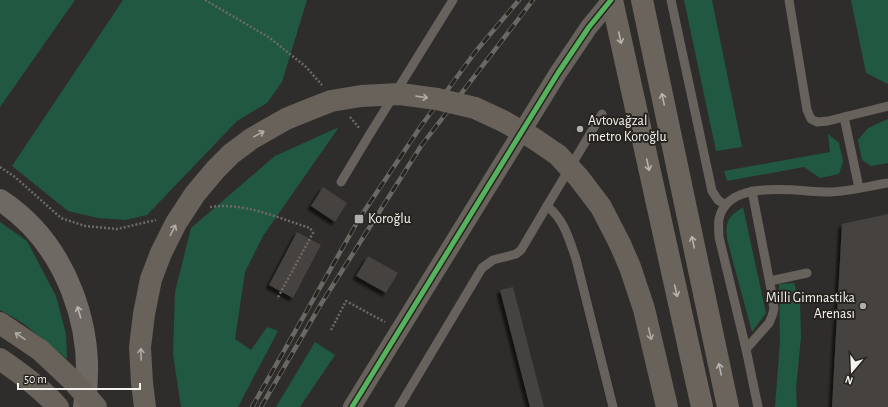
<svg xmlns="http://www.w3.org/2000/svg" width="888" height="407" font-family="'Alegreya Sans',sans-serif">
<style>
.green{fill:#215841}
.building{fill:#444240;filter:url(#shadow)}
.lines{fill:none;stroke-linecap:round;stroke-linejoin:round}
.path{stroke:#6d6964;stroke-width:2.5;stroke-dasharray:2 2;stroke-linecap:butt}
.service{stroke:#67625b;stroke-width:9}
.minor{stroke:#67625b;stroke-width:18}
.secondary{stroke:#6a645c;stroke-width:22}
.primary{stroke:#68625a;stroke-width:22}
.motorway{stroke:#6f6964;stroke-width:22}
.rail-casing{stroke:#6b6864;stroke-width:4.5}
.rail{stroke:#272420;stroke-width:3;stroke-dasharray:9;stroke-linecap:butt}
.primary-bridge{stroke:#68625a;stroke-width:22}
.cycleway-casing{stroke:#272420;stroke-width:8}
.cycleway{stroke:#56b35d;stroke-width:5}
.oneway{stroke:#b7b3ae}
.oneway2{stroke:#afaba6}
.oneway3{stroke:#b9b5b2}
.poi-dot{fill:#b0aeac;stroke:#272420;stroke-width:1.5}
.labels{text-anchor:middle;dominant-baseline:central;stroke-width:4;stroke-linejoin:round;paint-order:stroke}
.poi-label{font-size:14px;fill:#f6f4f1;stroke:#272420;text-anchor:start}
</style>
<defs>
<filter id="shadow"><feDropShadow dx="-3.5" dy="3.5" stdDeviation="1" flood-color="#0009"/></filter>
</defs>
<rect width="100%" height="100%" fill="#2f2d2b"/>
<!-- green -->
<g class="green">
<polygon points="0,0 75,0 0,107"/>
<polygon points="123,0 307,0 282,82 267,103 237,121 147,215 125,220 98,218 68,211 12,166"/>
<polygon points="684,0 712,0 742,147 716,151"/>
<polygon points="851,0 888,0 888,84 866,73"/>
<polygon points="888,119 888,163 871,166 862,160 858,140 868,128"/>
<polygon points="339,127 263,236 245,272 235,339 251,350 267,327 278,331 238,407 181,407 173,354 175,292 191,228 275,156"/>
<polygon points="828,134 839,143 843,161 839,174 820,178 804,167 727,181 724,171 830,152"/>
<path d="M743,207L766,313L752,332L727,239C725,221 728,217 743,207Z"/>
<polygon points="0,222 27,241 56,296 66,334 67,359 23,323 0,310"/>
<polygon points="794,283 800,301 801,337 796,389 797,407 775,407 780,342 779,284"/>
<polygon points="315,342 335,355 300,407 276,407"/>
</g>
<!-- building -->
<g class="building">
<polygon points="323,187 347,203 335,222 311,206"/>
<polygon points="888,214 888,407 832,407 842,224"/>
<polygon points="297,232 321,245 293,298 269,285"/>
<polygon points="368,256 398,273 386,293 356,276"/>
<polygon points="513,287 544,407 530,407 500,290"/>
</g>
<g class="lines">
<!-- path -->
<g class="path">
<polyline points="205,0 270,38 306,67 322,85"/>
<polyline points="350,117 360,129"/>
<polyline points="0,167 15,177 61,218 85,226 117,229 156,220"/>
<path d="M210,207C244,202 278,218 310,228L313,233L277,299"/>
<polyline points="331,330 346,301 385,322"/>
</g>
<!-- service -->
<g class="service">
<polyline points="671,0 712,191 718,200 725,205"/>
<polyline points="789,0 807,110 811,119 817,122 828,121 888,106"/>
<polyline points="844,117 859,188"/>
<polyline points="341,182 368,137 453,0"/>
<path d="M547,206C564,219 569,239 576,259L613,407"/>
<polyline points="770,281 807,273"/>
<polyline points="746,349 769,323 772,316 774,309 771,289 752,191"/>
<polyline points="399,407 482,268 493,260 516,254 521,250 547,206 602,114"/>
<path d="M758,407L746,349L719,237C719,232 718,225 719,219C728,177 798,192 828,192C847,192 869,186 888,183"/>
</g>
<!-- minor -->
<polyline class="minor" points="352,407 558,73 589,27 611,0"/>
<!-- secondary -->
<g class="secondary">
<polyline points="612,0 702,407"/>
<polyline points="642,0 728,407"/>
</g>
<!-- primary -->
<g class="primary">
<polyline points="620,244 630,267 644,309 667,407"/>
<polyline points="0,323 40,350"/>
<path d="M0,359C20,373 41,388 58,407"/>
</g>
<!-- motorway -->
<path class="motorway" d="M0,200C67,244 97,330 84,407"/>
<defs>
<g id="rail">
<polyline points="252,407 359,219 421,126 476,51 519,0"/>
<polyline points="261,407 321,304 421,146 533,0"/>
</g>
</defs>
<!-- rail casing -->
<use href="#rail" class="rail-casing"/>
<!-- rail -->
<use href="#rail" class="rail"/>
<!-- primary-bridge -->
<g class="primary-bridge">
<polyline points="40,350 72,380 96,407"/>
<polyline points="145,407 142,383 140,347 144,314 151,279 161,253 176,223 195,194 216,169 231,154 251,139 286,119 308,110 331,101 361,96 400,94 437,99 475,108 503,121 533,138 558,155 579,178 601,207 620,244"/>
</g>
<defs>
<polyline id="cycleway" points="352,407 558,73 589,27 611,0"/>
</defs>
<!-- cycleway casing -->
<use href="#cycleway" class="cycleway-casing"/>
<!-- cycleway -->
<use href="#cycleway" class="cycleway"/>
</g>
<!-- one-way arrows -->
<defs><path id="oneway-shaft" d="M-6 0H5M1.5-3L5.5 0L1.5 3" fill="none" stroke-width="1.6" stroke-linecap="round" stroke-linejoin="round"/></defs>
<g class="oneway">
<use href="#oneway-shaft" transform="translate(620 38) rotate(78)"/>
<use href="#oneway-shaft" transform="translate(663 99) rotate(-102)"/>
<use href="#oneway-shaft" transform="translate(648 165) rotate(78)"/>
<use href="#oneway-shaft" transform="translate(693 242) rotate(-102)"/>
<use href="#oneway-shaft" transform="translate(676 291) rotate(77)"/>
<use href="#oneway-shaft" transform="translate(720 369) rotate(-102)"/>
</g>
<g class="oneway2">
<use href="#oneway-shaft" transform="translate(422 97) rotate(8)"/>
<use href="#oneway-shaft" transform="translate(259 134) rotate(-29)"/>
<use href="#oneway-shaft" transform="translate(173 230) rotate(-63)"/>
<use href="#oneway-shaft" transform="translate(650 334) rotate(77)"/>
<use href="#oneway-shaft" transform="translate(20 336) rotate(-146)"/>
<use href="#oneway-shaft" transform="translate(141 354) rotate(-92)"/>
</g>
<use class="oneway3" href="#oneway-shaft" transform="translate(79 312) rotate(-106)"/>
<!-- markers -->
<g class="poi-dot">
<circle cx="580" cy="129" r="4"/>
<rect x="354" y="214" width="10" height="10" rx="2"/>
<circle cx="863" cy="306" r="4"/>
</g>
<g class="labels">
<!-- poi labels -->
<g class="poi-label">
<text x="588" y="121">Avtovağzal<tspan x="588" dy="16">metro Koroğlu</tspan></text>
<text x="368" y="219">Koroğlu</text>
<text x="855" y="298" text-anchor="end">Milli Gimnastika<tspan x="855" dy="16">Arenası</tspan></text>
</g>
</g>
<!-- north arrow -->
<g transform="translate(852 371) rotate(199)" stroke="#272420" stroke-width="3" paint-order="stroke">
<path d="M0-3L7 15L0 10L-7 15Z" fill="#f6f4f1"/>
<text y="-6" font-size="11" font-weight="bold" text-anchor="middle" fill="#f6f4f1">N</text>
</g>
<!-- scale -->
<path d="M18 383v6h122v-6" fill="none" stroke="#f6f4f1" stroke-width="2"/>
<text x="24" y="383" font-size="12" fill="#f6f4f1" stroke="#272420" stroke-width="3" paint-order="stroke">50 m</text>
</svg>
